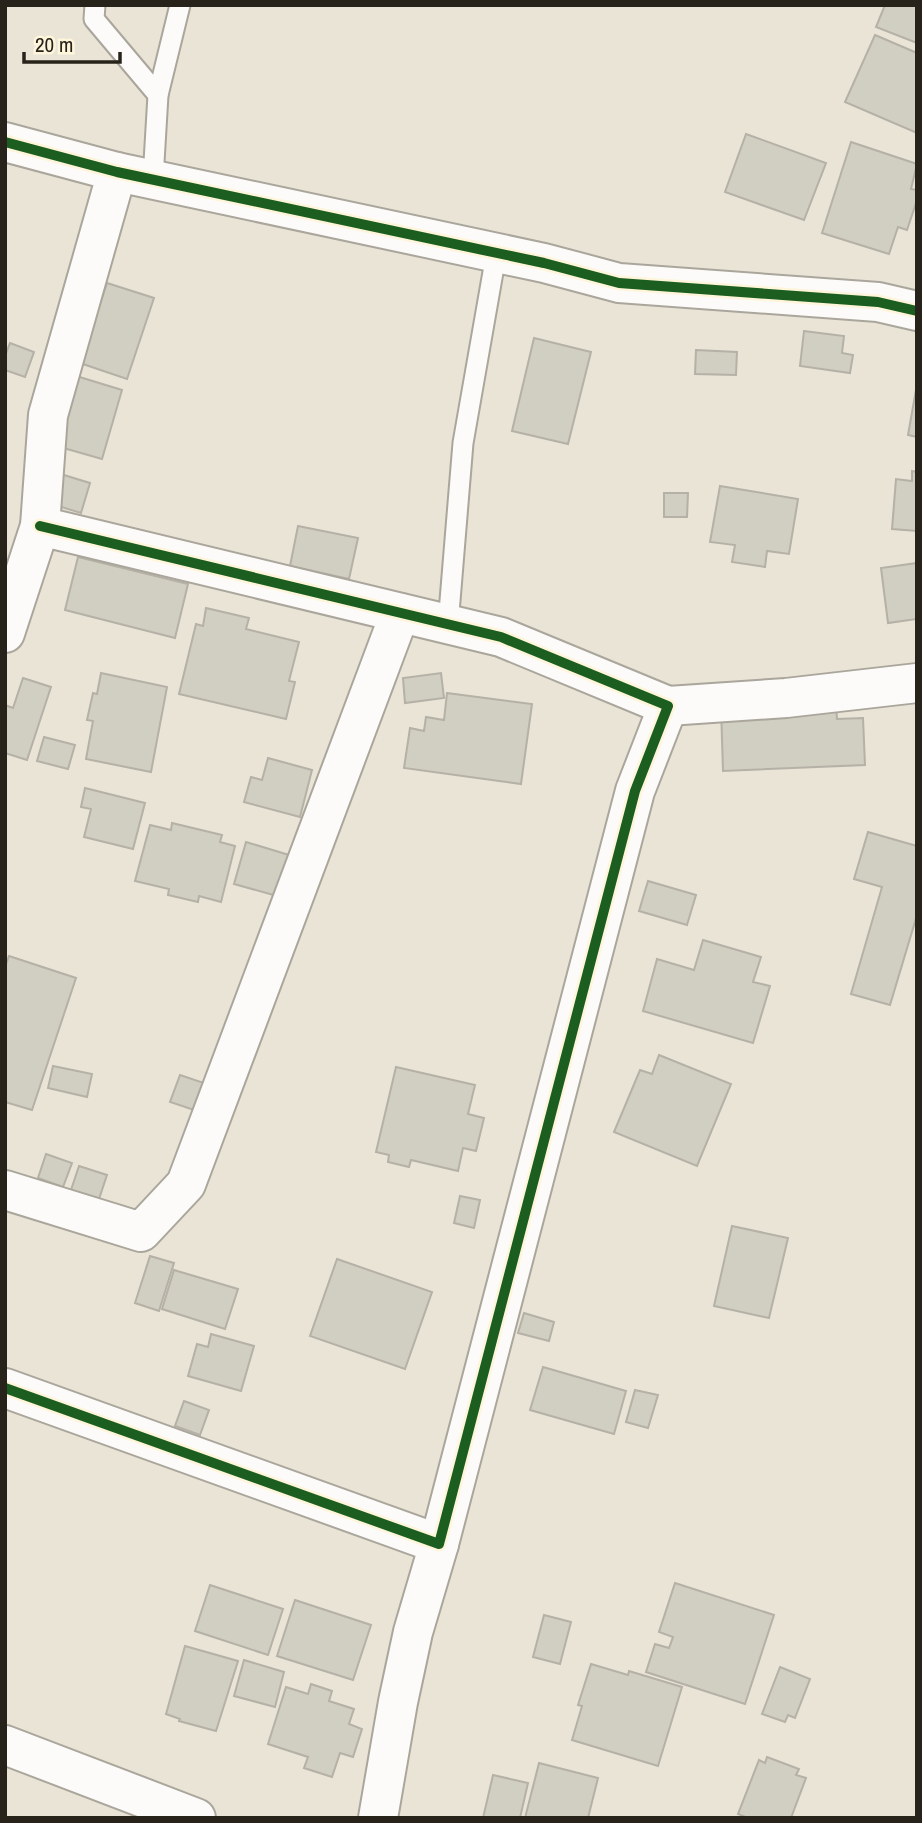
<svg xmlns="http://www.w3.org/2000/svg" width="922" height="1823" font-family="'Archivo Narrow',sans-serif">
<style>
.building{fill:#d1cec2;stroke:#b5b1a6;stroke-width:2}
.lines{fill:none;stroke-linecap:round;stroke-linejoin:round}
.lane-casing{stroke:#aaa69c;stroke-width:23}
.street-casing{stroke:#aaa69c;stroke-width:42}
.lane{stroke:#fcfbf9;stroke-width:19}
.street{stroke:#fcfbf9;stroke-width:38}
.cycleway-casing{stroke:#fef5db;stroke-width:15}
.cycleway{stroke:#1b5e20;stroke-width:10}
</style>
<rect width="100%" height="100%" fill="#e9e4d6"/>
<!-- building -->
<g class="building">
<polygon points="885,5 917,5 917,43 876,27"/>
<polygon points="875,35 917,53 917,133 845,102"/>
<polygon points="746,134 826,163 804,220 725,192"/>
<polygon points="851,142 917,164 911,189 917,190 917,200 907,230 898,227 889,254 822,233"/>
<polygon points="107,283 154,298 127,379 80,363"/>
<polygon points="804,331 844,336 842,353 853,355 850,373 800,366"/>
<polygon points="534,338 591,352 568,444 512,431"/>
<polygon points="10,343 34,352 25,377 5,370 5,356"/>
<polygon points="696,350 737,352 736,375 695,374"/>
<polygon points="73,375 122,390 102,459 53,445"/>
<polygon points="917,384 917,437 908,435"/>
<polygon points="912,471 917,472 917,531 892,529 896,479 912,481"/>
<polygon points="54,472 90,483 81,513 45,502"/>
<polygon points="720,486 798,499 789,554 767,551 765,567 732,562 735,545 710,542"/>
<polygon points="664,493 688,493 687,517 664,517"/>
<polygon points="298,526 358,538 349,579 290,566"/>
<polygon points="78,557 188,584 175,638 65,610"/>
<polygon points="917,563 917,619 888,623 881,568"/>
<polygon points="206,608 249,618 246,629 299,642 289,681 295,682 286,719 179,694 196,624 203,626"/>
<polygon points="101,673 167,687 151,772 86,759 93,721 87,720 93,693 97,694"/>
<polygon points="441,673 444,698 405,703 403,678"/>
<polygon points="23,678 51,687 27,760 5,753 5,705 13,708"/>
<polygon points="447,693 532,704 521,784 404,768 410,728 424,731 426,717 444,720"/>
<polygon points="836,702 837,719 863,718 865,765 723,771 721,707"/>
<polygon points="44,737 75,745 68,769 37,761"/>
<polygon points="268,758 312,770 300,817 244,802 251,777 262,780"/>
<polygon points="85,788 145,803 133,849 84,837 91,809 81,807"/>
<polygon points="172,823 222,835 220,842 235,846 221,902 199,896 198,902 168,895 169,889 135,881 150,825 171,830"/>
<polygon points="868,832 917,846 917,915 890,1005 851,994 882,887 854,879"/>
<polygon points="246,842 289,855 277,896 234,884"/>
<polygon points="648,881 696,895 687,925 639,911"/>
<polygon points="703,940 761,957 753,982 770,986 753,1043 643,1011 657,959 694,970"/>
<polygon points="9,956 76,978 32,1110 5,1102 5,967"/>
<polygon points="659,1055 731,1084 697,1166 614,1132 640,1070 652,1074"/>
<polygon points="53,1066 92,1074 87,1097 48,1088"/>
<polygon points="396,1067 475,1085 468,1114 484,1118 476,1151 463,1148 458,1171 411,1160 409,1167 388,1162 389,1155 376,1152"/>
<polygon points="180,1075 204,1083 194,1110 170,1102"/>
<polygon points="46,1154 72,1163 63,1187 38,1178"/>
<polygon points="79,1166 107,1175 99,1199 71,1190"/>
<polygon points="460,1196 480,1200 474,1228 454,1223"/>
<polygon points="732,1226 788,1238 769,1318 714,1306"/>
<polygon points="150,1256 174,1263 159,1311 135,1303"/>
<polygon points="337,1259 432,1292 405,1369 310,1336"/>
<polygon points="174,1270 238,1289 225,1329 162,1309"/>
<polygon points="524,1313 554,1322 549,1341 518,1333"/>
<polygon points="211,1334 254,1346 241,1391 188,1376 197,1344 208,1347"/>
<polygon points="543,1367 626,1391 614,1434 530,1410"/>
<polygon points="635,1390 658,1395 648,1428 626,1422"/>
<polygon points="184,1401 209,1410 200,1435 175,1426"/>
<polygon points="675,1583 774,1615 745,1704 646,1672 655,1644 669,1648 673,1637 659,1632"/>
<polygon points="210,1585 283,1609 268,1655 195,1631"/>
<polygon points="295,1600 371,1625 353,1680 277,1656"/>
<polygon points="544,1615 571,1622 560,1664 533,1657"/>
<polygon points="185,1646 238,1661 216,1731 179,1721 180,1719 166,1714"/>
<polygon points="244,1660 284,1672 275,1707 234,1696"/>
<polygon points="591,1664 628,1675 629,1671 682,1687 658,1766 572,1740 582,1706 578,1705"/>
<polygon points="780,1667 810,1679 795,1718 788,1715 785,1722 762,1714"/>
<polygon points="311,1684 332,1691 329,1701 354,1709 349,1724 362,1729 353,1757 340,1753 332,1777 304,1768 308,1757 268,1744 286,1687 308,1694"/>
<polygon points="767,1757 799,1769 796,1775 806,1778 791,1818 748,1818 738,1814 759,1760 765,1763"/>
<polygon points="539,1763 598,1778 588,1818 525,1818"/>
<polygon points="493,1775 528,1783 520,1818 483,1818"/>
</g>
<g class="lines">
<defs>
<g id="lane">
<polyline points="95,5 94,19 158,95"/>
<polyline points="153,179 158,95 180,5"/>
<polyline points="448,625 463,443 496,255"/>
</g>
<g id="street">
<polyline points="5,142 117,172 544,263 619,283 878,302 917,311"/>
<polyline points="5,633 40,526 48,415 117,172"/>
<polyline points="668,706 786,698 917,683"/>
<polyline points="5,1190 141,1232 186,1184 400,613"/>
<polyline points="5,1388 439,1544 635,791 668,706 501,637 40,526"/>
<polyline points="5,1745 196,1818"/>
<polyline points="378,1818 398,1702 413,1632 439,1544"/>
</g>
</defs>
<!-- lane casing -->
<use href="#lane" class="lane-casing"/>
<!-- street casing -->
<use href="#street" class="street-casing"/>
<!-- lane -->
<use href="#lane" class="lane"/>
<!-- street -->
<use href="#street" class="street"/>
<defs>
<g id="cycleway">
<polyline points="5,142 117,172 544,263 619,283 878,302 917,311"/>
<polyline points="5,1388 439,1544 635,791 668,706 501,637 40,526"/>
</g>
</defs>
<!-- cycleway casing -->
<use href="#cycleway" class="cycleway-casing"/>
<!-- cycleway -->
<use href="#cycleway" class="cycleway"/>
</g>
<!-- border -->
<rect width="922" height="1823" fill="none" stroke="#27231a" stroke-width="14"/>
<!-- scale -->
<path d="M24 52v10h96v-10" fill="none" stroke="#27231a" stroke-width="3.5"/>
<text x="35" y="52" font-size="21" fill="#27231a" stroke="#fef5db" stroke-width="5" paint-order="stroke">20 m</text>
</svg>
